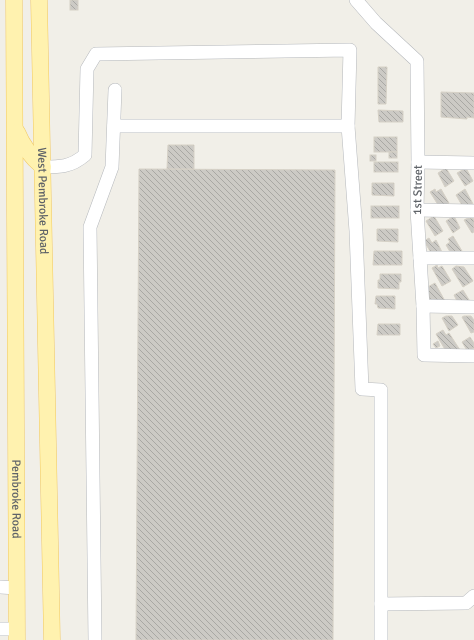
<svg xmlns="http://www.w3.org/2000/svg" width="474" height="640" font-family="Signika,sans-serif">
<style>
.building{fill:url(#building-back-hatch);stroke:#d6d1c6}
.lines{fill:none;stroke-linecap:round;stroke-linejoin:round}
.minor-casing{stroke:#b5b8bc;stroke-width:14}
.major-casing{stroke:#f2c960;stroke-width:17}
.minor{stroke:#fff;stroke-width:13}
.major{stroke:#fff2af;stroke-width:16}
.labels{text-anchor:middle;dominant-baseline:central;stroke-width:3;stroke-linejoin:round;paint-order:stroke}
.street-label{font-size:12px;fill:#5f6368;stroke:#fff}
</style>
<defs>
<pattern id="building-back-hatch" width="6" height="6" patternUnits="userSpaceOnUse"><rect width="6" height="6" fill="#cccac5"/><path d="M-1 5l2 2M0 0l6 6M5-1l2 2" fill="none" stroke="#a9a8a4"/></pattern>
</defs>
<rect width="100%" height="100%" fill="#f1efe8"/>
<!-- building -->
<g class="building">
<rect x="70" y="0" width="8" height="10"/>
<polygon points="378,67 387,67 386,104 378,104"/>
<polygon points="441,92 474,93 474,118 467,117 467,119 441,117"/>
<polygon points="378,110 403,111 403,122 379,122"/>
<rect x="374" y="137" width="23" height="15"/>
<polygon points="168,145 194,145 194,169 167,169"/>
<rect x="389" y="152" width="8" height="6"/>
<rect x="370" y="155" width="6" height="6"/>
<rect x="374" y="162" width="24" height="10"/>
<polygon points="446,168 454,181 445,187 438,173"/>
<polygon points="466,168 473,181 465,186 457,173"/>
<polygon points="139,169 335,170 333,640 136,640"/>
<polygon points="372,183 394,183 394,196 372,195"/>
<polygon points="435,189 436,192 441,189 449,203 440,208 430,192"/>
<polygon points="465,189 473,204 468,207 463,207 456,195"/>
<rect x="371" y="206" width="28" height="12"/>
<polygon points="434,216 443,231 435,236 426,221"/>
<polygon points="454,216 460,228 453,233 446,221"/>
<polygon points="468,218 473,218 474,220 474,232 472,233 464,220"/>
<polygon points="377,229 398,229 398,242 377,241"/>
<polygon points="453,236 462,251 453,257 446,245 450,242 448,239"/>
<polygon points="429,238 432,243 436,240 443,254 433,256 424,241"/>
<polygon points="374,251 402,251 402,265 373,265"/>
<polygon points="437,265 438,268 442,266 451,281 442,286 432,268"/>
<polygon points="456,266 464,267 473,281 463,287 452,269"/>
<polygon points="380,274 401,274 401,282 399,282 399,289 378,288 378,280 380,280"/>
<polygon points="435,283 445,301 433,304 424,289"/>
<polygon points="463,290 471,303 459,305 454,295"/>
<polygon points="376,296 395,296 395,309 378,308 377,304 375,304"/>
<polygon points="446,316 452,316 458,325 449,331 442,318"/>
<polygon points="464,316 471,316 474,320 474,332 471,333 462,317"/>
<polygon points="378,324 400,324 400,335 377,335"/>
<polygon points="443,330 446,335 449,333 460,350 447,353 436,334"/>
<polygon points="470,337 474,343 474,348 468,352 462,342"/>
<polygon points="438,341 440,346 436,348 433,344"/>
</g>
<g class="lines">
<defs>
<g id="minor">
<polyline points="356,0 376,23 417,61 418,162 417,210 423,306 424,355 474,356"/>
<polyline points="348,126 356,231 362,389 381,390 381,640"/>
<polyline points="418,162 474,163"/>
<path d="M43,167C60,167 71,167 85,155L87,69L96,54L350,50L348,126H114"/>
<polyline points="417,210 474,211"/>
<polyline points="420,258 474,258"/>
<polyline points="423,306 474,307"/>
<polyline points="0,587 17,588"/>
<polyline points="381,604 466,603 474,596"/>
<polyline points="0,629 17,629"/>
<polyline points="95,640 90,227 112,167 115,90"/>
</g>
<g id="major">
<path id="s1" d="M14,0L17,640"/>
<path id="s2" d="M39,0L52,640"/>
<path d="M17,132C23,147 31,157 43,167"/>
</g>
</defs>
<!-- minor casing -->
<use href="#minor" class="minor-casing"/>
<!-- major casing -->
<use href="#major" class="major-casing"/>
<!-- minor -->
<use href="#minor" class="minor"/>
<!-- major -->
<use href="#major" class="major"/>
</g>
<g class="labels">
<!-- street labels -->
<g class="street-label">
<text transform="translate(418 190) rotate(-89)">1st Street</text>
<text stroke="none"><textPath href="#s2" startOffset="201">West Pembroke Road</textPath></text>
<text stroke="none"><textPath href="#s1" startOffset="499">Pembroke Road</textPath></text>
</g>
</g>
</svg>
